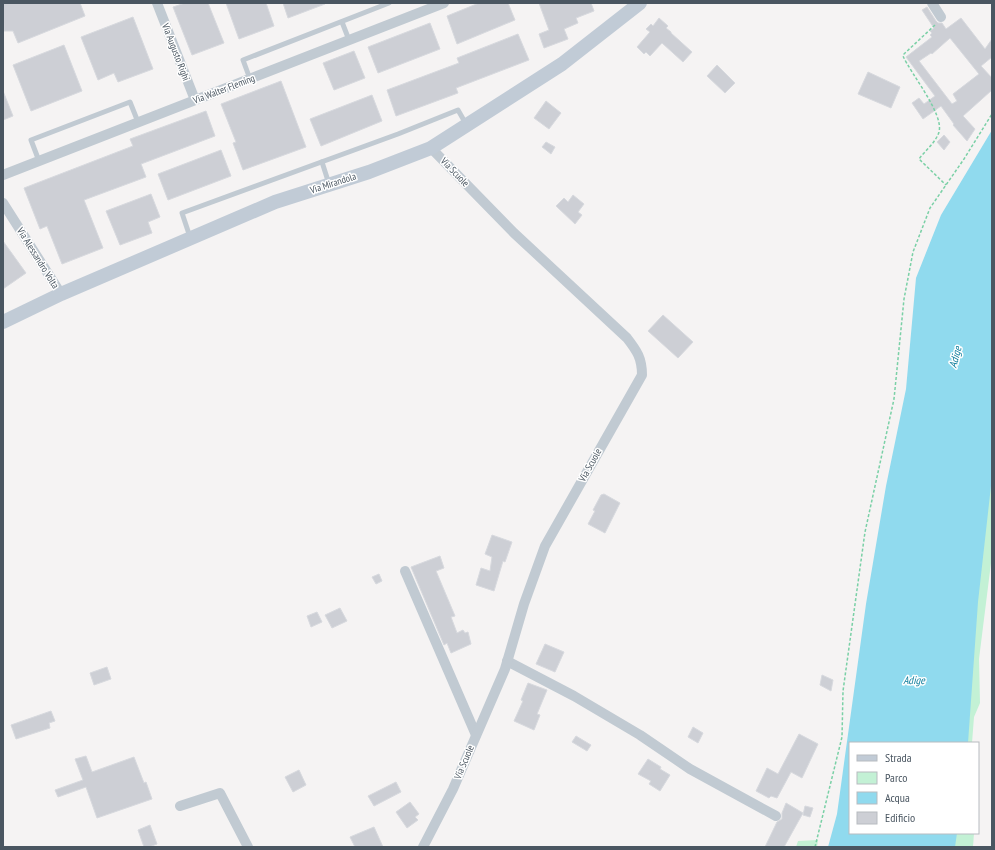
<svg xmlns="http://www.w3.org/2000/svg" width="995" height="850" font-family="'PT Sans Narrow',sans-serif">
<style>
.green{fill:#c3f1d5}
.water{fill:#90daee}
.building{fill:#cdcfd5;stroke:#d7d9de;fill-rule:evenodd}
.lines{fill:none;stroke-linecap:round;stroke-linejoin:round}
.path{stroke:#7ad0a6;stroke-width:1.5;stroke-dasharray:3 2;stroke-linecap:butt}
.lane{stroke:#c1cad2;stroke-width:5}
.street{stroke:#c1cad2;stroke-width:10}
.secondary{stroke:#c1cbd6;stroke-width:14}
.labels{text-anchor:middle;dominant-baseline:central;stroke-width:3;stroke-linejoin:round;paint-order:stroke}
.street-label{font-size:10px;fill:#4a5661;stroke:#fff}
.water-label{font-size:11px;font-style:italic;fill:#0c7c9b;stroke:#fff}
</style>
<rect width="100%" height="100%" fill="#f5f3f3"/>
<!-- green -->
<g class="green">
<polygon points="992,448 992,555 979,659 980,703 974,717 972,743 956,743"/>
<polygon points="947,833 974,833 973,847 945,847"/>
<polygon points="818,840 817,847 796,847 798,841"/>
</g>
<!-- water -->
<polygon class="water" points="992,130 992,477 978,602 968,743 850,743 850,833 957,833 955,847 828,847 837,814 866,604 886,486 906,389 916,278 941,215"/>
<!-- building -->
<g class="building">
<polygon points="3,3 80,3 85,16 18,43 13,31 4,31"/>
<polygon points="185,3 208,3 224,43 192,55 173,7"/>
<polygon points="226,3 266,3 274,26 239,39"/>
<polygon points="283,3 325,3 325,4 288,18"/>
<polygon points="479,3 508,3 515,20 457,44 447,16"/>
<polygon points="539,3 591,3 594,11 576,18 578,23 564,29 568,39 544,48 539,34 549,30"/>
<path d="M927,7L936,21L938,23H942L946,29L961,18L985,49L992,39V57L981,66L992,78V90L963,116L975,129L967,141L953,125L954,124L941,106L923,119L912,103L919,98L924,104L935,96L906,57L932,37L930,35L932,33L930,31L934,28L922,10ZM950,38L979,74L953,94L957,101L952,104L919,61L931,53L932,54Z"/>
<polygon points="133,17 153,69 118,82 114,73 98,80 81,37"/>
<polygon points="659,18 668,26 666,28 671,32 671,33 692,52 683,62 662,43 650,56 646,52 644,54 637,47 650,32 646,29 651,24 653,26"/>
<polygon points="430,23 440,49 378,73 368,47"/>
<polygon points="518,34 529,60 456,88 458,93 396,116 387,90 459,63 457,58"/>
<polygon points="64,45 82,91 31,111 13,65"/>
<polygon points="354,51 365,78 334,90 323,63"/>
<polygon points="717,65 735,83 725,93 707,76"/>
<polygon points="868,72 900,87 891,108 858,94"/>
<polygon points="281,81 306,147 243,170 233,143 236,142 221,104"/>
<polygon points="3,91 13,116 3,120"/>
<polygon points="372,95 382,121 321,146 310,119"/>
<polygon points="546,101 561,113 549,129 534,118"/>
<polygon points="206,111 215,136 141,164 146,177 84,200 103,248 62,264 47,226 40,229 24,188 133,146 130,139"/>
<polygon points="944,135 950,142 944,150 937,142"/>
<polygon points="546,142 555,147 551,154 542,147"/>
<polygon points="221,150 231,176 168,200 158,174"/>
<polygon points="151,194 160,217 148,222 152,233 120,245 106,211"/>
<polygon points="573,195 584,204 578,212 582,215 575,224 556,206 564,198 568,202"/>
<polygon points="3,241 26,273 3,289"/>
<polygon points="663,315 693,342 678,358 648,331"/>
<polygon points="604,494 620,503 605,533 588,524 595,511 593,510 601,495"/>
<polygon points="492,535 512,542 505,562 503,561 494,591 476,585 481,568 490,571 492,557 485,554"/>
<polygon points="440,556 444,568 436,571 455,616 451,617 457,633 463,630 465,633 468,632 471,644 451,653 447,643 444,645 411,567"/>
<polygon points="379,574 382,581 376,584 372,577"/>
<polygon points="340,608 347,621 332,628 325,615"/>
<polygon points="317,612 322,622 311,627 307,616"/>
<polygon points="545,644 564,652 555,672 536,664"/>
<polygon points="107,667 111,679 94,685 90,673"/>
<polygon points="822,675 833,680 831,691 820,685"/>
<polygon points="528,683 547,690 537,714 540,715 534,730 514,721 523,701 521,700"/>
<polygon points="51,711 55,721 49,723 50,728 16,739 11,725"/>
<polygon points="693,727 703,733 698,743 688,737"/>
<polygon points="799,734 818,744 802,778 791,772 777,798 771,796 769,798 756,791 767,768 778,774"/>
<polygon points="576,736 591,745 587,751 572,742"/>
<polygon points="86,756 92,772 134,757 144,783 146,782 152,799 97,818 86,787 58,797 55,790 83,780 75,759"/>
<polygon points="648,759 661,767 660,769 670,775 660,791 649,784 651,781 638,774"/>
<polygon points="299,770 306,785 293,792 285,777"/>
<polygon points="396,782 401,792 374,806 368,796"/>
<polygon points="410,802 419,814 415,817 418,820 407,828 396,812"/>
<polygon points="786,803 803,813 784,847 765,847 777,822 782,819 782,813"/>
<polygon points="805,806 813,808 810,817 803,815"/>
<polygon points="150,825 157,844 149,847 144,847 138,830"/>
<polygon points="374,827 383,847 355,847 350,837"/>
</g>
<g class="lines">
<!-- path -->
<g class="path">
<path d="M935,25L904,54L903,56C911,74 944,114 939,132C936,142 925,151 919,159L946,185"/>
<polyline points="815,847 842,737 843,691 865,532 894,399 904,299 913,252 930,208 964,159 992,114"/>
</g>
<!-- lane -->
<g class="lane">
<polyline points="342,22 349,40"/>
<polyline points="250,79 243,60 389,3"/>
<polyline points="39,161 31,140 130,102 138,122"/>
<polyline points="322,162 329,184"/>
<polyline points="190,237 182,213 398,134 458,110 466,124"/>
</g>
<!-- street -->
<g class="street">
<polyline points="157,3 195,100"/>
<polyline points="932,3 941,17"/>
<polyline points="3,175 444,3"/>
<polyline points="3,203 61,294"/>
<polyline points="405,571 476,735"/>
<polyline points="507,661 574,696 640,735 690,769 776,816"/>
<polyline points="180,806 220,793 248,847"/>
<path d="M423,847L453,789L505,669L524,604L545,546L642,375C642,358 637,351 627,338L514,233L431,148"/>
</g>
<!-- secondary -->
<polyline class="secondary" points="3,322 61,294 275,202 369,172 431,148 562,64 640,3"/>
</g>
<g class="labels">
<!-- street labels -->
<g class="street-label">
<text transform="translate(176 52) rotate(69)">Via Augusto Righi</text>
<text transform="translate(224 89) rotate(-21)">Via Walter Fleming</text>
<text transform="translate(455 172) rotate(46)">Via Scuole</text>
<text transform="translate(333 183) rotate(-18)">Via Mirandola</text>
<text transform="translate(38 258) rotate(58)">Via Alessandro Volta</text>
<text transform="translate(590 465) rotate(-61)">Via Scuole</text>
<text transform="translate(464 762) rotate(-67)">Via Scuole</text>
</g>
<!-- water labels -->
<g class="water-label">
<text transform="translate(955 357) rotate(-76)">Adige</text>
<text x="914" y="680">Adige</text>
</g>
</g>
<!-- border -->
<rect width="995" height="850" fill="none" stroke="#4a5661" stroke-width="8"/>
<!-- legend -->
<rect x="849" y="742" width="130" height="92" fill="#ffffff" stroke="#b7bbc0"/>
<rect x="857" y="755" width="20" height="6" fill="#c1cbd6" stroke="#b7bbc0"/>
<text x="885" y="762" font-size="12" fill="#4a5661">Strada</text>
<rect x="857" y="772" width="20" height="12" fill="#c3f1d5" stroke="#b7bbc0"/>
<text x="885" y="782" font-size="12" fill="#4a5661">Parco</text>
<rect x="857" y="792" width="20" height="12" fill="#90daee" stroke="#b7bbc0"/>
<text x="885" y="802" font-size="12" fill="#4a5661">Acqua</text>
<rect x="857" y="812" width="20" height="12" fill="#cdcfd5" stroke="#b7bbc0"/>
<text x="885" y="822" font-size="12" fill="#4a5661">Edificio</text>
</svg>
